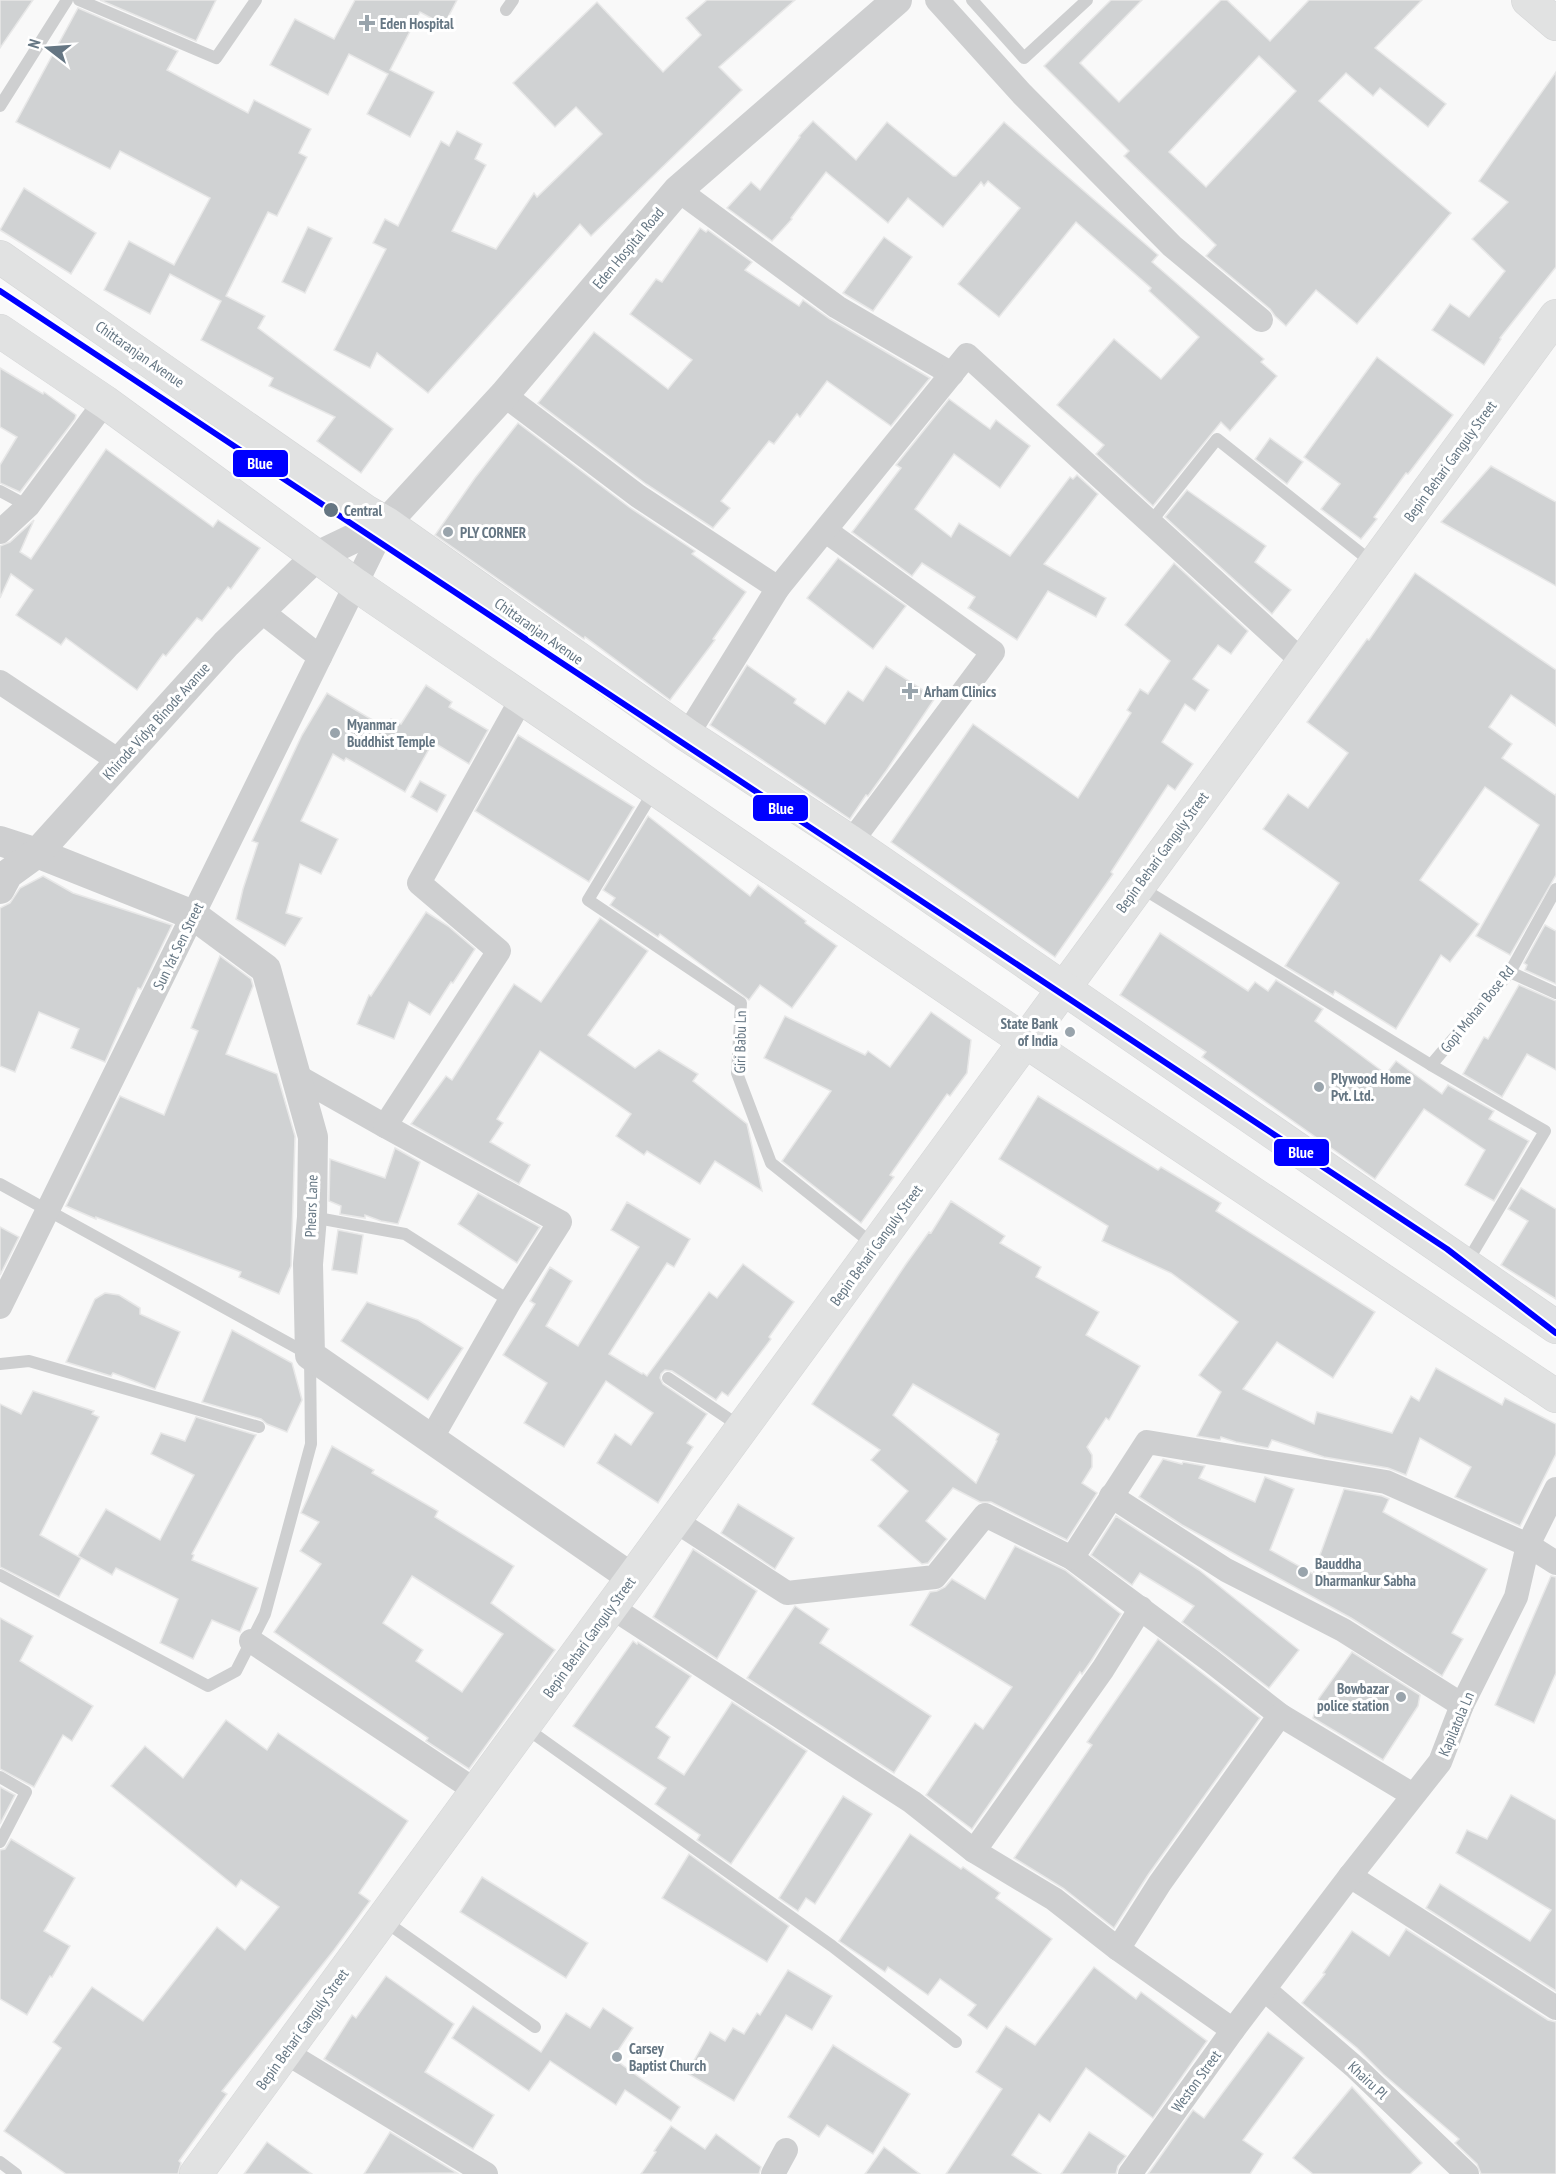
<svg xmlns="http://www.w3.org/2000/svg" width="1556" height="2174" font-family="'PT Sans Narrow',sans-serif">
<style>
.building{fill:#d0d2d3;stroke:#e8e8e8;stroke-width:1.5;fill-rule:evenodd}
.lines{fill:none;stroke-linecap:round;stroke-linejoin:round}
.secondary-casing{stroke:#d5d6d7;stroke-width:34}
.primary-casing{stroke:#d5d6d7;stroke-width:34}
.service{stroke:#cecfd0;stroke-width:12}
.minor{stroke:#cecfd0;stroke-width:24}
.tertiary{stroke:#cecfd0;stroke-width:30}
.secondary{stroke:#e1e2e2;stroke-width:33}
.primary{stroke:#e1e2e2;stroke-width:33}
.metro-1-casing{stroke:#fff;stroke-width:10}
.metro-1{stroke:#00f;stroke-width:6}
.poi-dot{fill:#99a4ac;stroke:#fff;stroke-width:2}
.stop-dot{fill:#657683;stroke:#fff;stroke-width:2}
.labels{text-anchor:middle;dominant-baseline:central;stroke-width:6;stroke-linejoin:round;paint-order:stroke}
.poi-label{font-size:15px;font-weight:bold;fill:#657683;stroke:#fff;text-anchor:start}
.street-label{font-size:15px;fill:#657683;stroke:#fff}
.stop-label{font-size:15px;font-weight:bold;fill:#657683;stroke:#fff;text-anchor:start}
.line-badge{stroke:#fff;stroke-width:2}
.badge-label{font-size:16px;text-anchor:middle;font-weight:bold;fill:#fff}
</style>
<rect width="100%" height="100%" fill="#f9f9f9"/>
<!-- building -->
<g class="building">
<polygon points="0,0 33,0 0,48"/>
<polygon points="100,0 216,0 196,41"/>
<polygon points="355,0 457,0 444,25 420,12 390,70 434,92 410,137 367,114 388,74 349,54 328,95 270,65 295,19 334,39"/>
<polygon points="707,0 795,0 719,67 742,90 591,236 580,224 428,393 377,353 370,368 334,350 386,249 373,243 385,219 398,226 441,141 449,146 457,131 482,144 475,159 486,165 452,231 496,249 534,193 537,197 602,134 576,107 555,127 513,83 597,2 663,72 701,35 686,18"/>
<path d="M1111,0H1142L1080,63L1119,102L1221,0H1227L1270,41L1309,0H1422L1375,48L1446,104L1428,127L1380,88L1373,96L1346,73L1319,101L1451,213L1357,324L1316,290L1286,326L1275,316L1270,309L1206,256L1216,245L1124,156L1129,151L1044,66ZM1259,56L1296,91L1206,187L1169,152Z"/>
<polygon points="78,8 178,51 167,70 248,113 254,100 311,129 299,153 307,157 277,216 268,212 226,296 265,316 258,328 393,429 361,473 317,441 335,417 269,386 273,378 201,340 221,301 170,274 150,314 104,290 129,241 174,265 210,198 120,151 110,169 16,122"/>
<polygon points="1556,72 1556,267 1500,338 1501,339 1484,365 1432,330 1450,304 1469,317 1505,271 1472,239 1508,202 1479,181"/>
<polygon points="813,121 856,160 887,122 953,176 956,176 1004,122 1158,255 1152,262 1264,359 1261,362 1277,376 1230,431 1221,422 1153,506 1096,454 1104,445 1057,405 1114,339 1161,379 1199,337 1149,291 1151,288 1076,222 999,317 958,284 1020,208 988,181 984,186 981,182 943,227 908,198 888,223 826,172 791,218 792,219 772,241 727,208 751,182 760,190 800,137 799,136"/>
<polygon points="24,188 96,233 71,274 0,230"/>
<polygon points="308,227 332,238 305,293 282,282"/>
<polygon points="700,228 706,232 708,230 752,262 745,270 799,306 803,300 830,319 930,378 891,426 827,381 800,417 797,414 774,444 769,441 721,501 730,508 713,528 646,484 538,403 594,332 668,389 692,360 630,314 656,279 662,282"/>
<polygon points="884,237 912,257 873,311 843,293"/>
<polygon points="1377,357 1453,415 1408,474 1406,473 1374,517 1377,519 1361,539 1321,509 1340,484 1304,457"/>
<polygon points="0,368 43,394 44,392 76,415 75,419 20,492 0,483 0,465 17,437 0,427"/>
<polygon points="949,399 990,429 996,420 1030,446 1000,488 954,454 915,509 951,537 959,523 1010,556 1070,477 1073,479 1077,475 1098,494 1044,564 1106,598 1096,617 1048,591 1017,640 968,608 975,597 922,563 912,576 852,532 901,468 896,465"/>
<polygon points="518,423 629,507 695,551 692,554 746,592 713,639 715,640 670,700 585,637 584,639 435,535 475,478"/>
<polygon points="1270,438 1303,462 1287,484 1255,459"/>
<polygon points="106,449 213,527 218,520 260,548 231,589 228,587 202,621 197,618 166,656 163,654 137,690 66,638 61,645 16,615 33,590 11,574 0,598 0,546 10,542 34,520 20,552 31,559"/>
<polygon points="1491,466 1556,502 1556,586 1441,522"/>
<polygon points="1187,490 1266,546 1255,562 1291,590 1272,614 1165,517"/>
<polygon points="838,558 906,606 873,649 807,598"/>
<polygon points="1174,563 1248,631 1231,654 1218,645 1193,679 1209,690 1195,711 1185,704 1162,742 1193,764 1175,790 1168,785 1111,872 1113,874 1055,957 891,842 973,724 1078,798 1131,713 1127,710 1140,689 1148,694 1170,661 1125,625"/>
<polygon points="1415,573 1556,670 1556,726 1511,695 1489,727 1512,744 1502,758 1555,795 1556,794 1556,875 1510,955 1476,936 1539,825 1485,787 1420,880 1479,924 1450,962 1441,955 1396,1029 1335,991 1333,995 1285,966 1339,883 1263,829 1288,794 1308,808 1348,753 1307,722 1367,639 1369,640"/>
<polygon points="747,665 796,699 794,703 825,724 848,691 863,701 886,666 935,698 886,771 868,796 866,795 850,819 710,725"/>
<polygon points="426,685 452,702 449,707 488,730 469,764 433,742 405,792 346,758 344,761 333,754 301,821 338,839 321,874 300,864 286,913 302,918 285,946 236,919 243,889 258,843 252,841 302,735 327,693 386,728 391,719 401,724"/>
<polygon points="518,735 634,807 589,882 475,811"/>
<polygon points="420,781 446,795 437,812 411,797"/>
<polygon points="648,816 750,896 758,885 806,921 805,923 837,946 792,1008 760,985 749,1000 660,934 658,937 610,905 615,898 603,890"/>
<polygon points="43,876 73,893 172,925 141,989 138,988 105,1062 71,1048 79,1029 39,1012 15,1072 0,1066 0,908 10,903 20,888"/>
<polygon points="426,912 448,926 475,949 453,983 451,982 430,1015 409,1002 394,1039 357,1024 369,995 371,996"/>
<polygon points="600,918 648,951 588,1035 635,1068 659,1050 698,1074 693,1081 747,1124 762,1191 715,1161 700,1184 647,1151 644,1155 616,1136 631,1114 540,1051 497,1119 503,1123 490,1142 530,1165 519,1184 411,1124 446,1076 452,1080 514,984 541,1002"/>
<polygon points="1545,925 1556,931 1556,984 1525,970 1527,965 1524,963"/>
<polygon points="1160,933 1248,991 1255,982 1268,991 1276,980 1323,1009 1315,1021 1386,1074 1396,1061 1442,1094 1448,1085 1494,1111 1489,1119 1529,1141 1494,1201 1465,1185 1485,1150 1424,1109 1375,1179 1202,1057 1206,1052 1120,995"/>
<polygon points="220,956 251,979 253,986 226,1054 277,1074 295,1136 291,1266 279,1294 239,1277 241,1272 96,1217 96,1219 66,1206 120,1096 164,1115 198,1031 191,1028"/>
<polygon points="1519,985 1556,1001 1556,1070 1527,1054 1502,1097 1463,1074 1484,1037 1488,1039"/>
<polygon points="931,1012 971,1040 967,1073 950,1096 947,1094 890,1175 894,1177 861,1223 782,1161 831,1091 764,1058 785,1016 865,1055 868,1051 890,1067"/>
<polygon points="1038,1096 1158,1170 1161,1167 1221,1203 1216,1211 1375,1312 1333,1378 1277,1342 1243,1389 1314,1424 1317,1412 1392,1433 1411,1396 1419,1401 1436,1368 1502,1405 1505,1398 1556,1424 1556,1454 1520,1526 1455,1497 1471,1467 1420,1438 1406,1475 1388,1468 1324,1457 1272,1440 1268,1448 1236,1442 1221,1437 1220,1440 1197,1436 1221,1392 1199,1375 1238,1322 1171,1273 1102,1241 1108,1226 999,1159"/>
<polygon points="395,1148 420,1162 398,1224 381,1221 365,1215 365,1218 340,1214 341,1206 329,1201 330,1159 385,1178"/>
<polygon points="1521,1188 1556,1209 1556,1299 1501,1265 1528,1221 1508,1209"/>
<polygon points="478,1193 540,1227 517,1263 458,1224"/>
<path d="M951,1201L1005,1236L1000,1243L1041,1267L1036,1277L1099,1312L1086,1335L1140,1366L1109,1420L1106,1418L1087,1447L1092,1455V1467L1082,1483L1097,1493L1067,1540L991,1502H980L953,1488L926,1521L947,1539L928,1563L922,1564L878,1526L908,1491L871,1460L880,1450L812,1404L906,1264L929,1232L931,1233ZM913,1384L999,1434L996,1440L997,1441L976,1483L893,1415Z"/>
<polygon points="627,1202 690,1239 674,1267 667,1263 609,1354 642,1374 643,1373 647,1376 709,1292 717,1298 743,1264 794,1302 769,1337 771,1339 728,1396 722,1392 716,1400 672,1371 665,1370 661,1374 660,1378 663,1384 707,1414 687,1443 693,1447 658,1503 597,1463 615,1434 631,1445 653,1413 606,1381 564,1447 524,1423 547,1383 503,1355 535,1304 530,1301 550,1267 572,1281 546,1326 578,1346 639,1247 611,1230"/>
<polygon points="0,1227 19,1237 0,1275"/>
<polygon points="338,1230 363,1235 357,1274 332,1270"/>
<polygon points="105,1293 119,1295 140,1308 140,1314 180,1332 155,1389 113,1373 111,1376 66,1362 95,1299"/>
<polygon points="367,1302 418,1320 463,1348 428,1400 341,1341"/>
<polygon points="232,1330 292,1363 302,1400 287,1432 267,1424 261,1419 202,1402"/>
<polygon points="33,1391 94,1411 92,1414 99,1417 40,1535 81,1558 59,1597 0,1567 0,1404 21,1414"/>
<polygon points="196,1417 256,1435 192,1554 194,1555 192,1560 258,1588 240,1632 212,1620 193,1659 160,1643 178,1599 116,1568 112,1575 78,1556 106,1509 160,1540 194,1475 151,1454 161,1433 185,1441"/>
<path d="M332,1446L374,1470L372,1473L438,1511L435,1517L514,1566L491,1603L555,1650L469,1769L426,1741L428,1738L274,1632L321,1564L300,1551L319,1522L301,1513ZM412,1576L503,1634L462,1692L416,1661L423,1650L383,1623Z"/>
<polygon points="1163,1459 1182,1464 1183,1462 1205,1466 1199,1478 1255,1502 1265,1477 1294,1489 1270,1550 1313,1574 1344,1489 1382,1496 1389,1499 1383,1512 1487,1569 1452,1633 1463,1639 1442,1676 1351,1618 1182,1525 1139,1497"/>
<polygon points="738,1504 794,1538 775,1569 721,1533"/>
<polygon points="1116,1516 1199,1570 1299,1650 1269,1688 1182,1622 1194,1606 1140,1573 1132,1585 1091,1555"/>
<polygon points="1015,1546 1065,1570 1121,1614 1091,1661 1082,1674 1080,1672 972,1829 926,1795 975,1723 983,1729 1012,1687 910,1625 930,1592 937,1591 945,1587 952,1579 985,1599"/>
<polygon points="693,1549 757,1591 717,1659 653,1617"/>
<polygon points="1551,1576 1556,1577 1556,1673 1534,1723 1495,1705"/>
<polygon points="795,1606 829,1629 820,1643 931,1716 894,1773 747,1678"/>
<polygon points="0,1618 33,1636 20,1661 93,1706 72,1741 63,1735 34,1787 0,1769"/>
<polygon points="1158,1639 1260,1718 1148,1875 1114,1928 1063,1888 1014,1858 1092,1745 1087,1742"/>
<polygon points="633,1641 637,1644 638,1642 691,1676 656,1727 670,1737 658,1758 684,1775 732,1702 807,1751 731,1864 697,1840 700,1835 655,1804 666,1788 573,1726"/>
<polygon points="1352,1652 1420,1695 1418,1706 1383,1760 1313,1718 1319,1698"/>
<polygon points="226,1720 267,1750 278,1733 408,1821 359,1893 370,1901 334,1950 222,2091 227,2094 179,2161 181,2163 178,2174 66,2174 4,2131 61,2048 53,2042 92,1987 143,2021 217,1927 245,1950 279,1907 241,1880 236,1887 111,1786 145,1746 183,1778"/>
<polygon points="0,1787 15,1795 0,1824"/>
<polygon points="1511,1795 1556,1820 1556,1991 1426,1908 1440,1884 1530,1941 1551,1910 1456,1853 1467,1830 1487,1839"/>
<polygon points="843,1796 872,1814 815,1904 806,1898 798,1911 779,1898"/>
<polygon points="910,1834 961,1869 963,1867 1000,1893 996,1898 1052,1939 987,2029 968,2015 976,2005 940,1979 928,1995 888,1967 885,1972 839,1941"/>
<polygon points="11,1839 75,1878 44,1931 70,1946 52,1977 50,1976 27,2015 0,1999 0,1850 5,1849"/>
<polygon points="689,1854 789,1926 767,1962 662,1898"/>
<polygon points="482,1877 588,1943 566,1978 460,1912"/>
<polygon points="1406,1929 1548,2020 1556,2022 1556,2174 1481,2174 1477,2164 1455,2143 1459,2139 1383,2074 1357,2048 1302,2003 1325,1974 1323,1973 1352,1931 1389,1956"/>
<polygon points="1094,1967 1136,1999 1141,1992 1207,2041 1153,2118 1086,2068 1050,2122 1039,2114 1012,2155 1041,2174 946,2174 1002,2089 976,2072 1006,2026 1035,2045"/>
<polygon points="788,1970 832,1996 812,2030 786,2015 734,2101 687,2073 710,2032 725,2041 733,2028 744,2034 757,2013 760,2015"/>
<polygon points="386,1976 454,2024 425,2072 494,2115 473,2149 324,2059 352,2015 356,2018"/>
<polygon points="473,2006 541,2052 566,2013 590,2028 603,2008 633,2028 613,2058 680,2107 671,2121 625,2090 616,2105 550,2061 529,2091 452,2038"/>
<polygon points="1268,2032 1304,2058 1243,2140 1263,2154 1250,2174 1148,2174 1193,2110 1204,2118"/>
<polygon points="833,2045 910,2094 873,2154 827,2125 819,2137 788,2117"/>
<polygon points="1352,2087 1422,2163 1410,2174 1313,2174 1293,2158"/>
<polygon points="671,2126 705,2149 716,2134 761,2167 759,2174 641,2174 656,2152 654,2151"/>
<polygon points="390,2132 457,2173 364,2174"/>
<polygon points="1089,2132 1126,2156 1118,2166 1116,2174 1061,2174"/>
<polygon points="267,2142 312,2174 244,2174"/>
<polygon points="884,2147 920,2174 865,2174"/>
</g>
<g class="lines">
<defs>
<g id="secondary">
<polyline points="1528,0 1556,24"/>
<polyline points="196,2174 1556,316"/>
</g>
<g id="primary">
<polyline points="0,257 365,511 386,523 687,735 851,842 1556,1327"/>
<polyline points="0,331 105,402 356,585 1025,1041 1556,1396"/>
</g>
</defs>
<!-- secondary casing -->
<use href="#secondary" class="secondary-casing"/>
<!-- primary casing -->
<use href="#primary" class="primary-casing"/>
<!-- service -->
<g class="service">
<polyline points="79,0 216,58 256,0"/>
<polyline points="972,0 1024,58 1087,0"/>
<polyline points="506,10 513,0"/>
<polyline points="0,106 67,0"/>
<polyline points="0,491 28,506"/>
<polyline points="1150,523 1217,439 1373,563"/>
<polyline points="655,789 588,900 741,1003 737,1073 771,1163 874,1245"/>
<polyline points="1140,887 1431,1065 1545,1131 1466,1264"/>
<polyline points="1510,972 1556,993"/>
<polyline points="1431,1065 1510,972 1556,889"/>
<polyline points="0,1184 310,1355 311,1444 265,1614 236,1671 208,1686 0,1575"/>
<polyline points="312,1217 405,1234 510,1301"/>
<polyline points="0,1364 29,1361 259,1427"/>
<polyline points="668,1378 741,1427"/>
<polyline points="523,1726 832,1946 956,2042"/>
<polyline points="0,1777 26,1792 0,1842"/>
<polyline points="383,1920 535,2027"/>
<polyline points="0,2162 16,2174"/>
</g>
<!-- minor -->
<g class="minor">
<polyline points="937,0 1022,94 1172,246 1261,320"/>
<polyline points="678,190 837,307 952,374"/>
<polyline points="504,395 638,496 778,588"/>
<polyline points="826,531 993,652 851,842"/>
<polyline points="0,532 28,506 105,402"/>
<polyline points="261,611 320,657"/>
<polyline points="0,682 119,761"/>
<polyline points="687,735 778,588 967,355 1302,661"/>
<polyline points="295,1075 385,1126"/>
<polyline points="0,1307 386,523"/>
<polyline points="431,1439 510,1301 560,1222 385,1126 499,951 419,883 522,698"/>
<polyline points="1111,1496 1226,1570 1343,1630 1462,1705"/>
<polyline points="674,1520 787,1593 935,1577 985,1515 1072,1558 1211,1661 1280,1715 1413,1795"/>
<polyline points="1072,1558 1147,1442 1386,1482 1528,1545 1556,1563"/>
<polyline points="611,1607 912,1802 974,1851 1054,1899 1118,1949 1233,2030"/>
<polyline points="251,1641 476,1791"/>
<polyline points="974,1851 1103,1669 1141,1608"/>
<polyline points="1350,1876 1556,2008"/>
<polyline points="1118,1949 1160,1883 1280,1715"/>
<polyline points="1265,1990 1356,2068 1467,2174"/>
<polyline points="285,2052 486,2174"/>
<polyline points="773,2174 786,2150"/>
<polyline points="1130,2174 1233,2030 1350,1876 1440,1762 1462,1705 1516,1597 1528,1545 1556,1489"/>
</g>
<!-- tertiary -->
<g class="tertiary">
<polyline points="0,841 37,853 193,915 266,969 313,1137 312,1217 308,1264 310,1355 632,1578"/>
<polyline points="0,889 8,874 37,853 226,644 317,556 386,523 504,395 678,190 897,0"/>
</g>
<!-- secondary -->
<use href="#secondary" class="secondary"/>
<!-- primary -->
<use href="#primary" class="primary"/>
<defs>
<polyline id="metro-1" points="0,291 1447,1249 1556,1333"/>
</defs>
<!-- metro-1 casing -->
<use href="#metro-1" class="metro-1-casing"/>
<!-- metro-1 -->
<use href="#metro-1" class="metro-1"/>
</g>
<!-- markers -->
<g class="poi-dot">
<path d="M364 14h6v6h6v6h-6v6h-6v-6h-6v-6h6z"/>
<circle cx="448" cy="532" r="6"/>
<path d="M907 682h6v6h6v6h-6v6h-6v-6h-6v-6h6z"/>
<circle cx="335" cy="733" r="6"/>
<circle cx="1070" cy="1032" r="6"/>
<circle cx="1319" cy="1087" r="6"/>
<circle cx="1303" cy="1572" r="6"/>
<circle cx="1401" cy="1697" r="6"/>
<circle cx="617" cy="2057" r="6"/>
</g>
<circle class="stop-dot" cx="331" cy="510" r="8"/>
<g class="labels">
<!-- poi labels -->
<g class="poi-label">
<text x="380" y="23">Eden Hospital</text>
<text x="460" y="532">PLY CORNER</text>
<text x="924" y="691">Arham Clinics</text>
<text x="347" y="724">Myanmar<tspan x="347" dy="17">Buddhist Temple</tspan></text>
<text x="1058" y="1023" text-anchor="end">State Bank<tspan x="1058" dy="17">of India</tspan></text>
<text x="1331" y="1078">Plywood Home<tspan x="1331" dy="17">Pvt. Ltd.</tspan></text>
<text x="1315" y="1563">Bauddha<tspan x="1315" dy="17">Dharmankur Sabha</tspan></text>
<text x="1389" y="1688" text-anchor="end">Bowbazar<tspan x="1389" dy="17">police station</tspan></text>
<text x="629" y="2048">Carsey<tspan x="629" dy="17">Baptist Church</tspan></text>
</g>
<!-- street labels -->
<g class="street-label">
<text transform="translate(628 248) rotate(-50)">Eden Hospital Road</text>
<text transform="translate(140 354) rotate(35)">Chittaranjan Avenue</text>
<text transform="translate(1450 461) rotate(-54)">Bepin Behari Ganguly Street</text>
<text transform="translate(539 631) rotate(35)">Chittaranjan Avenue</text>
<text transform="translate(156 721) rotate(-48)">Khirode Vidya Binode Avanue</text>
<text transform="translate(1162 852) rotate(-54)">Bepin Behari Ganguly Street</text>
<text transform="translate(178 946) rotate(-64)">Sun Yat Sen Street</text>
<text transform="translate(1477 1009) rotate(-51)">Gopi Mohan Bose Rd</text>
<text transform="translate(740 1042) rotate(-89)">Giri Babu Ln</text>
<text transform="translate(311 1206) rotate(-88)">Phears Lane</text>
<text transform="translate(876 1245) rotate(-54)">Bepin Behari Ganguly Street</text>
<text transform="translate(589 1637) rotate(-54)">Bepin Behari Ganguly Street</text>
<text transform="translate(1456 1724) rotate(-67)">Kapilatola Ln</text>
<text transform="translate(302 2029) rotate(-54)">Bepin Behari Ganguly Street</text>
<text transform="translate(1368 2080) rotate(43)">Khairu Pl</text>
<text transform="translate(1196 2081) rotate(-54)">Weston Street</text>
</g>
<!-- stop labels -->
<g class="stop-label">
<text x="344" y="510">Central</text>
</g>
</g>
<g class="line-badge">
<rect x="232" y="449" width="57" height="29" rx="6" fill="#00f"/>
<rect x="752" y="794" width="57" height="28" rx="6" fill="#00f"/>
<rect x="1273" y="1138" width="57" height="29" rx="6" fill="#00f"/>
</g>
<g class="badge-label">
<text x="260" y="469">Blue</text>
<text x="781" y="814">Blue</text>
<text x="1301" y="1158">Blue</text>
</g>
<!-- north arrow -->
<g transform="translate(48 48) rotate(287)" stroke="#ffffff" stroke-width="4.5" paint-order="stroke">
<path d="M0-4.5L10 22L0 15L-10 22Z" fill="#657683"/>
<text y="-9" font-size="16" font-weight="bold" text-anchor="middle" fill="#657683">N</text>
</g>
</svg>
